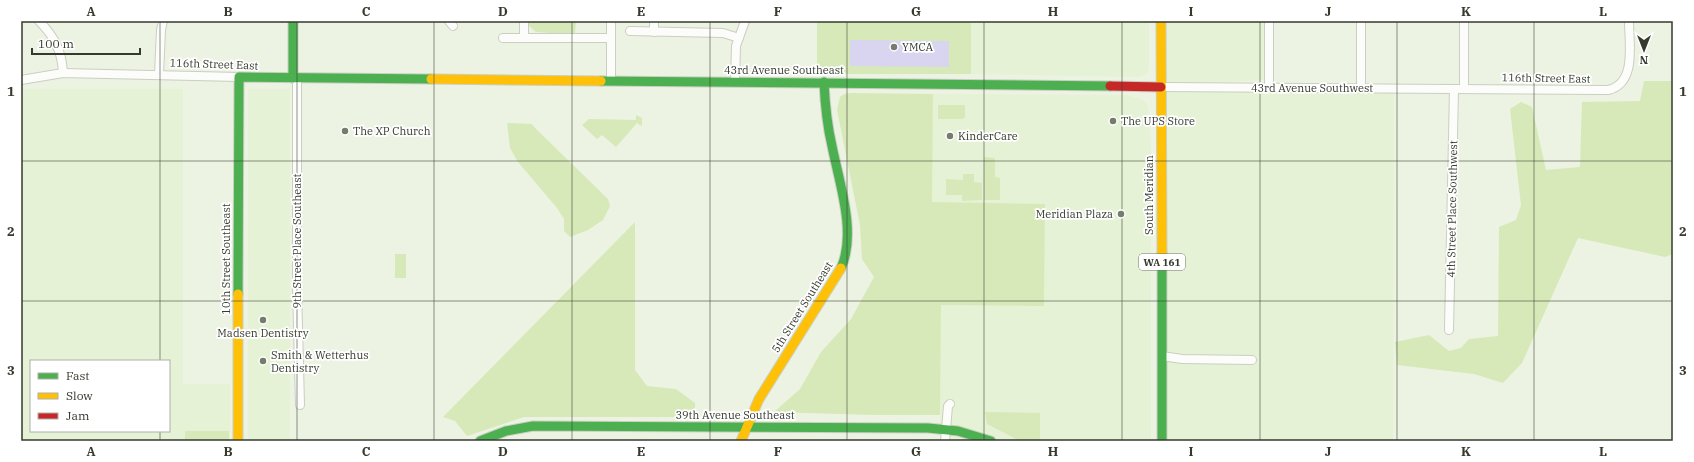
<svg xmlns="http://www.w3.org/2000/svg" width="1694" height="462" font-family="'IBM Plex Serif',serif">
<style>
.built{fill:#e6f2d5;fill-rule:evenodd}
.green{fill:#d7e9b8}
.water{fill:#d9d4ef}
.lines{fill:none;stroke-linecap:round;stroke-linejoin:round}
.street-casing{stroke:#cacfc1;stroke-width:10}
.fast-casing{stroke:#cacfc1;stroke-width:11}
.slow-casing{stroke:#cacfc1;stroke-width:11}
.jam-casing{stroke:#cacfc1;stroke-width:11}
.street{stroke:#fcfdfb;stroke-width:8}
.fast{stroke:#4caf50;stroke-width:9}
.slow{stroke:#ffc107;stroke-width:9}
.jam{stroke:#c62828;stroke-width:9}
.grid{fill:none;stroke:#353a2e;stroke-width:1;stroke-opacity:0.55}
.poi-dot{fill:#757b6d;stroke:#fff;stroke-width:1.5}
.labels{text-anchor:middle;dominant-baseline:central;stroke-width:3.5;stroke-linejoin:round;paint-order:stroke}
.shield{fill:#fff;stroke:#72756d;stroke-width:1}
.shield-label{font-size:10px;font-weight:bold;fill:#353a2e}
.poi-label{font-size:11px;fill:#353a2e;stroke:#fff;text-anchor:start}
.street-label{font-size:11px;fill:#353a2e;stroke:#fff}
.neatline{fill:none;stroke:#353a2e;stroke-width:1.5}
.grid-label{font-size:13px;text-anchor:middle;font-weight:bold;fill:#353a2e}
</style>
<rect width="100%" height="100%" fill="#ecf3e2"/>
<!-- built -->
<g class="built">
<polygon points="971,21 1149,21 1149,68 1147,74 1143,76 1136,77 971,74"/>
<polygon points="1161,21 1273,21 1272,79 1170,86 1394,88 1393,441 1162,441"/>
<path d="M21,89H183V384H230V441H21ZM31,361H169V431H31Z"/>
<rect x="248" y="89" width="42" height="352"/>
<polygon points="933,94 1126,95 1139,98 1146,102 1148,107 1151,144 1151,441 941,441 940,400 941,305 1044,306 1045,204 932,202"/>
</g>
<!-- green -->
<g class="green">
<polygon points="527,21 576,21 575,33 564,34 536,32 528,25"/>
<rect x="817" y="21" width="154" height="53"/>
<polygon points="1644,81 1673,81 1673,254 1665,257 1578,238 1522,363 1503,383 1474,374 1397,365 1395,342 1429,335 1449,351 1461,348 1469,339 1498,336 1499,227 1516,220 1521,205 1510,109 1521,102 1532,107 1546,170 1580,167 1582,102 1640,101"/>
<polygon points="851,93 933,94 932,202 1045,204 1044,306 941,305 940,415 872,415 774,412 800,389 821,352 851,319 874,277 862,259 860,225 837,110 840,97 844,94"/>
<polygon points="938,105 965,105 965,117 963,119 938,119"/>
<polygon points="636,115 642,118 642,125 641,126 637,123 616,147 602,135 597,139 582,125 589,119 636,120"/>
<polygon points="507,123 532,124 535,128 608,199 610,206 603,220 588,230 570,237 564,231 564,219 557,208 518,162 510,148"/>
<polygon points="984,157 995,158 995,177 1000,178 1000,200 984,200"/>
<polygon points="963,174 974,174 974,182 982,183 982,200 962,201 962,195 946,195 946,179 963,180"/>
<polygon points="635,222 635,370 647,386 676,389 695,403 695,417 524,417 467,436 455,421 443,417"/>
<rect x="395" y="254" width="11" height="24"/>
<polygon points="985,412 1040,413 1040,441 1020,441 987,424"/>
<rect x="185" y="431" width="44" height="10"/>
</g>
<!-- water -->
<polygon class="water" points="850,40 949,41 949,67 850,66"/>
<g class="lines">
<defs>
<g id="street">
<path d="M39,21C54,36 62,51 63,73"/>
<polyline points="449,21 453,26"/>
<polyline points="611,21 611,81"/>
<polyline points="654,21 654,32"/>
<polyline points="1464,21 1464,89"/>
<polyline points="630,31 723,33 739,38"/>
<polyline points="524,37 524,21"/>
<polyline points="503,38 611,38"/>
<polyline points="159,74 161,30 163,21"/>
<polyline points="293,78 297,82 297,288 300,405"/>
<polyline points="21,80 63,73 239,77"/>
<polyline points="735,82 736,46 745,21"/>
<path d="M1161,87L1608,90C1637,84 1629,43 1629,21"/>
<polyline points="1269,87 1269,21"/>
<polyline points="1361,88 1361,21"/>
<polyline points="1449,330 1454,89"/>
<polyline points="1162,356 1182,359 1252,360"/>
<polyline points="945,441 948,406 950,404"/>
</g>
<g id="fast">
<polyline points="293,21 293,78"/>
<polyline points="601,81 1110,86"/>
<path d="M824,82C825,104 827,125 832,146C839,182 857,233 841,268"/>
<polyline points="1162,254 1162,441"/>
<polyline points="238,294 239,77 431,79"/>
<polyline points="480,441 506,431 533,426 928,428 958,431 991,441"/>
</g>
<g id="slow">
<polyline points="1161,21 1162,254"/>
<polyline points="431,79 601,81"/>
<polyline points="238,441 238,294"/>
<polyline points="741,441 759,399 841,268"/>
</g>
<polyline id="jam" points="1110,86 1161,87"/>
</defs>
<!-- street casing -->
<use href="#street" class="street-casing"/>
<!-- fast casing -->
<use href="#fast" class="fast-casing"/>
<!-- slow casing -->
<use href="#slow" class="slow-casing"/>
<!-- jam casing -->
<use href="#jam" class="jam-casing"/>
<!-- street -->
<use href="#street" class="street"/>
<!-- fast -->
<use href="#fast" class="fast"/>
<!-- slow -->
<use href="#slow" class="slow"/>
<!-- jam -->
<use href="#jam" class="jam"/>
</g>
<!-- grid -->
<path class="grid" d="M160,21V361M297,21V441M434,21V441M572,21V441M710,21V441M847,21V441M984,21V441M1122,21V441M1260,21V441M1397,21V441M1534,21V441M21,161H1673M21,301H1673M160,431V441"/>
<!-- markers -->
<g class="poi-dot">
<circle cx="894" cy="47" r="4"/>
<circle cx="1113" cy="121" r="4"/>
<circle cx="345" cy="131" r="4"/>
<circle cx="950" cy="136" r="4"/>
<circle cx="1121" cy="214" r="4"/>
<circle cx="263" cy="320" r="4"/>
<circle cx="263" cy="361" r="4"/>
</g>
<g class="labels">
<!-- shield labels -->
<rect class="shield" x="1139" y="254" width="46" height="16" rx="3"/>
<g class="shield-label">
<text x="1162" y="262">WA 161</text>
</g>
<!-- poi labels -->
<g class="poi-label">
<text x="902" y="47">YMCA</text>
<text x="1121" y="121">The UPS Store</text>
<text x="353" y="131">The XP Church</text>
<text x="958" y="136">KinderCare</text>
<text x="1113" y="214" text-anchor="end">Meridian Plaza</text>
<text x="263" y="333" text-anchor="middle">Madsen Dentistry</text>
<text x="271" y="355">Smith &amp; Wetterhus<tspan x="271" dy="13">Dentistry</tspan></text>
</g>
<!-- street labels -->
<g class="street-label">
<text transform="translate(214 64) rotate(2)">116th Street East</text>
<text x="784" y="70">43rd Avenue Southeast</text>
<text transform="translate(1546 78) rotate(1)">116th Street East</text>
<text x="1312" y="88">43rd Avenue Southwest</text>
<text transform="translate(1149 195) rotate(-90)">South Meridian</text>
<text transform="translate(1452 209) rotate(-89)">4th Street Place Southwest</text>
<text transform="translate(297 241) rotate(-90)">9th Street Place Southeast</text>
<text transform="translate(226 259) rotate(-90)">10th Street Southeast</text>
<text transform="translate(802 307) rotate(-58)">5th Street Southeast</text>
<text x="735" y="415">39th Avenue Southeast</text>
</g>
</g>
<!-- border -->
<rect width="1694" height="462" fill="none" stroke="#ffffff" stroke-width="44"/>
<!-- legend -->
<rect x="30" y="360" width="140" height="72" fill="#ffffff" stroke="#aeb0ab"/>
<rect x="38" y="373" width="20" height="6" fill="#4caf50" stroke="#aeb0ab"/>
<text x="66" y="380" font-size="12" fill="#353a2e">Fast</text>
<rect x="38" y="393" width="20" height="6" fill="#ffc107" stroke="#aeb0ab"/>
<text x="66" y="400" font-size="12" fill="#353a2e">Slow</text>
<rect x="38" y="413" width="20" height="6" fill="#c62828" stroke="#aeb0ab"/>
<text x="66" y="420" font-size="12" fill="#353a2e">Jam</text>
<!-- north arrow -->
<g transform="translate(1644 50) rotate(180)" stroke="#ffffff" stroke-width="3" paint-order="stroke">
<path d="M0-3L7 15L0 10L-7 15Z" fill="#353a2e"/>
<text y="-6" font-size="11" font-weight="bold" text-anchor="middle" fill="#353a2e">N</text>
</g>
<!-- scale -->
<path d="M32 48v6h108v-6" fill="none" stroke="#353a2e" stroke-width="2"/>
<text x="38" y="48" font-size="12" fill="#353a2e" stroke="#ffffff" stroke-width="3" paint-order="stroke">100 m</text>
<rect x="22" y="22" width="1650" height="418" class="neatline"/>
<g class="grid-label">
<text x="91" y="16">A</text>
<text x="228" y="16">B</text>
<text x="366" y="16">C</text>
<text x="503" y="16">D</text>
<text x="641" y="16">E</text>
<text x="778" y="16">F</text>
<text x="916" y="16">G</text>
<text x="1053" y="16">H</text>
<text x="1191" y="16">I</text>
<text x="1328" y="16">J</text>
<text x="1466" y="16">K</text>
<text x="1603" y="16">L</text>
<text x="11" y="96">1</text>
<text x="1683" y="96">1</text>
<text x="11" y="236">2</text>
<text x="1683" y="236">2</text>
<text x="11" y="375">3</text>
<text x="1683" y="375">3</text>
<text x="91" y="456">A</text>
<text x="228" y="456">B</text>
<text x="366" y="456">C</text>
<text x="503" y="456">D</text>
<text x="641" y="456">E</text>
<text x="778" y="456">F</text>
<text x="916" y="456">G</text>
<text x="1053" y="456">H</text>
<text x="1191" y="456">I</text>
<text x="1328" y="456">J</text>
<text x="1466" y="456">K</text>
<text x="1603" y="456">L</text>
</g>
</svg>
